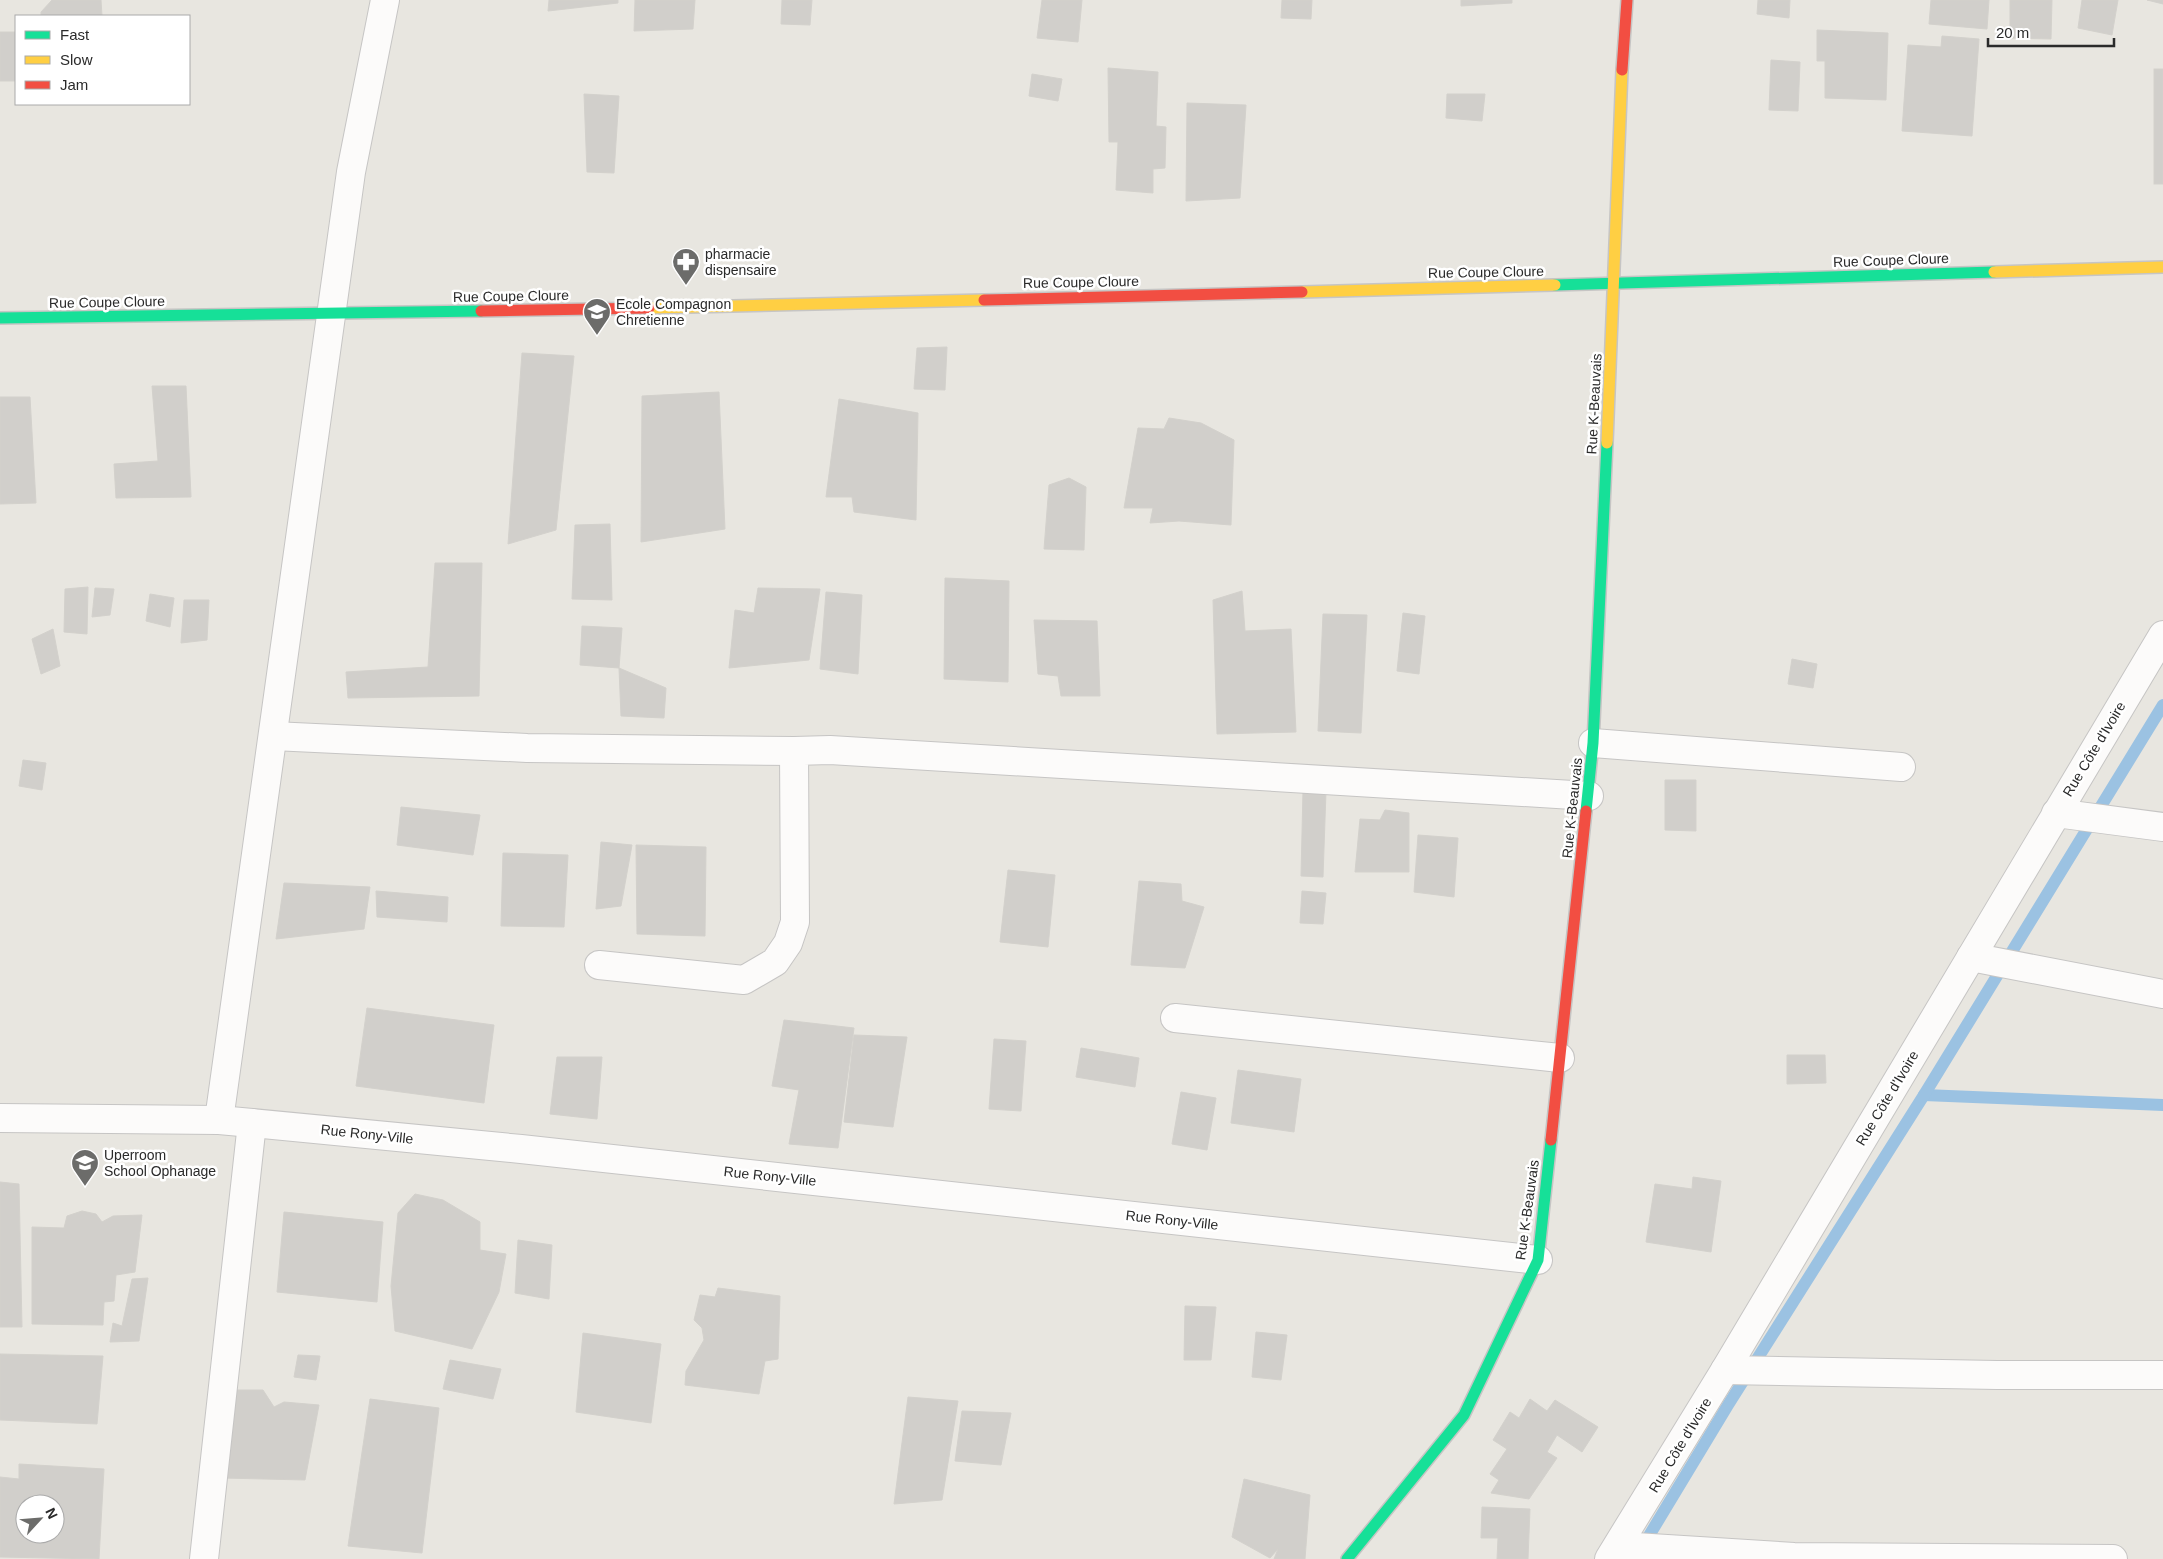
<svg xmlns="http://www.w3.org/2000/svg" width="2163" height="1559" font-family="Arial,sans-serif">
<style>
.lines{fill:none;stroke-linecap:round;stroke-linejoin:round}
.stream{stroke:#9bc2e2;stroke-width:12}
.building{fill:#d1cfcb;stroke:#d3d1cc;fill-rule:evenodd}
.street-casing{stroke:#c6c5c4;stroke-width:30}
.fast-casing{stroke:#c6c5c4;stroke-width:14}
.slow-casing{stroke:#c6c5c4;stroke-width:14}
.jam-casing{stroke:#c6c5c4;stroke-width:14}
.street{stroke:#fcfbfa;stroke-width:28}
.fast{stroke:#16e098;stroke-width:11}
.slow{stroke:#ffcf43;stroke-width:11}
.jam{stroke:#f24e42;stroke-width:11}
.labels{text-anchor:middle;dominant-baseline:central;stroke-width:5;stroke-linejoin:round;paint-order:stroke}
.poi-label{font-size:14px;fill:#2a2a2a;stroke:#fff;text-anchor:start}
.street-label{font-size:14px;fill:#2a2a2a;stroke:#fff}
</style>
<rect width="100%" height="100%" fill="#e8e6e0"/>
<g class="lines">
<!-- stream -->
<g class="stream">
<polyline points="1924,1095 2163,1105"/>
<polyline points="1641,1549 1728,1405 1924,1095 2163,705"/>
</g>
</g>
<!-- building -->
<g class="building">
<polygon points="52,0 101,0 102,16 41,16 41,12"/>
<polygon points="549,0 618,0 618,3 548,11"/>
<polygon points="635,0 695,0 693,29 634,31"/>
<polygon points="782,0 812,0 810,25 781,24"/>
<polygon points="1042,0 1082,0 1078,42 1037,38"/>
<polygon points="1282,0 1312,0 1311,19 1281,18"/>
<polygon points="1461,0 1512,0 1512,3 1461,6"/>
<polygon points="1758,0 1790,0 1789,18 1757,14"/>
<polygon points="1931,0 1989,0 1987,29 1929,24"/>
<polygon points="2010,0 2052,0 2051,39 2010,38"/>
<polygon points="2082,0 2118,0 2112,35 2078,28"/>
<polygon points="2147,0 2163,0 2163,4"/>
<polygon points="1817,30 1888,33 1886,100 1825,98 1825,61 1817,61"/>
<rect x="0" y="32" width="16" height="49"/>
<polygon points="1942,36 1979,39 1972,136 1902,131 1908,45 1941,47"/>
<polygon points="1771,60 1800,62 1798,111 1769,110"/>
<polygon points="1108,68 1158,72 1156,126 1166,127 1165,168 1153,169 1153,193 1116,190 1118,142 1109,142"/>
<rect x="2154" y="69" width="9" height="115"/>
<polygon points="1032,74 1062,79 1058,101 1029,96"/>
<polygon points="584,94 619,96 614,173 587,172"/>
<polygon points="1447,94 1485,94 1482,121 1446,118"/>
<polygon points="1187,103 1246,105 1240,198 1186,201"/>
<polygon points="947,347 945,390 914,389 917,348"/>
<polygon points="522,353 574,356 556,530 508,544"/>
<polygon points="152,386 186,386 191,497 116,498 114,464 158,461"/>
<polygon points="719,392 725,529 641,542 642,396"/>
<polygon points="0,397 30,397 36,503 0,504"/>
<polygon points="839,399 918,413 916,520 854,512 852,497 826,497"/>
<polygon points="1169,418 1201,423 1234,440 1231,525 1179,521 1150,523 1153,508 1124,508 1138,428 1164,429"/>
<polygon points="1069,478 1086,487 1084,550 1044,549 1049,485"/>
<polygon points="610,524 612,600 572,599 575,525"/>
<polygon points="435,563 482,563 479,696 348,698 346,672 428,667"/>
<polygon points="945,578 1009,581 1008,682 944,679"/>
<polygon points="88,587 87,634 64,632 65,589"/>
<polygon points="95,588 114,589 110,615 92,617"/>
<polygon points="758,588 820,589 809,660 729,668 735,610 754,613"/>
<polygon points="1242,591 1245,631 1291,629 1296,732 1217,734 1213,600"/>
<polygon points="826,592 862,595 858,674 820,669"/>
<polygon points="150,594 174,598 170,627 146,621"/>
<polygon points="184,600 209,600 207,640 181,643"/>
<polygon points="1403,613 1425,616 1419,674 1397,671"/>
<polygon points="1323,614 1367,615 1361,733 1318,731"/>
<polygon points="1034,620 1097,621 1100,696 1061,696 1058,676 1038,674"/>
<polygon points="582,626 622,628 619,668 580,665"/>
<polygon points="53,629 60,666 41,674 32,639"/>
<polygon points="1792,659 1817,664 1813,688 1788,684"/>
<polygon points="619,668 666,688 664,718 621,716"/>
<polygon points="23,760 46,763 42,790 19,786"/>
<polygon points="1665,780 1696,780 1696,831 1665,830"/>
<polygon points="1303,790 1326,791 1323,877 1301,876"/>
<polygon points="401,807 480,815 473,855 397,845"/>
<polygon points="1385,810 1409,813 1409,872 1355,872 1360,819 1380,820"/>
<polygon points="1418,835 1458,838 1454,897 1414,892"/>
<polygon points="601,842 632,845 621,906 596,909"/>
<polygon points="636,845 706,847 705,936 637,934"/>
<polygon points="503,853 568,855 564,927 501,926"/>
<polygon points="1008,870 1055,875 1048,947 1000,942"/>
<polygon points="1139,881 1181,884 1182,901 1204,907 1185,968 1131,965"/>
<polygon points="284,883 370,887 364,929 276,939"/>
<polygon points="376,891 448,897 447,922 377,917"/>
<polygon points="1302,891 1326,893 1323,924 1300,923"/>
<polygon points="367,1008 494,1025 484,1103 356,1086"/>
<polygon points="784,1020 854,1028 838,1148 789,1144 799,1090 772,1086"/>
<polygon points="854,1035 907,1037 893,1127 844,1122"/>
<polygon points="994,1039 1026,1041 1021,1111 989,1109"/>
<polygon points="1081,1048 1139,1058 1135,1087 1076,1077"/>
<polygon points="1787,1055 1825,1055 1826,1083 1787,1084"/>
<polygon points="557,1057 602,1057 597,1119 550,1114"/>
<polygon points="1238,1070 1301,1079 1294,1132 1231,1123"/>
<polygon points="1181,1092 1216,1098 1207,1150 1172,1144"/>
<polygon points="1693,1177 1721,1181 1711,1252 1646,1242 1655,1184 1692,1189"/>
<polygon points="0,1182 19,1184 22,1327 0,1327"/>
<polygon points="415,1194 443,1200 480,1222 480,1250 506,1254 499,1292 472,1349 395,1331 391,1286 398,1213"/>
<polygon points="82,1211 96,1214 102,1222 113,1216 142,1215 135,1272 116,1275 114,1301 104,1302 103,1325 32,1324 32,1227 64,1228 67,1216"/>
<polygon points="284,1212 383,1222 377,1302 277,1292"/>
<polygon points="518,1240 552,1245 549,1299 515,1293"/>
<polygon points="148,1278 139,1341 110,1342 113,1323 122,1326 132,1279"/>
<polygon points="718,1288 780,1296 778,1359 765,1361 759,1394 685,1385 686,1371 704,1340 702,1328 694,1320 700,1295 715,1297"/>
<polygon points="1185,1306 1216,1307 1211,1360 1184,1360"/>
<polygon points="1256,1332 1287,1335 1281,1380 1252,1377"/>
<polygon points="583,1333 661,1344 651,1423 576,1412"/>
<polygon points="0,1354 103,1356 97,1424 0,1420"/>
<polygon points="298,1355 320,1356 316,1380 294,1377"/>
<polygon points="450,1360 501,1369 493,1399 443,1389"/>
<polygon points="234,1390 263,1390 274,1407 284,1402 319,1405 305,1480 222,1478"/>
<polygon points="908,1397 958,1401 942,1500 894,1504"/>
<polygon points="370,1399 439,1408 422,1553 348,1546"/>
<polygon points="1530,1399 1547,1411 1555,1400 1598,1427 1582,1452 1557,1435 1547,1452 1557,1458 1529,1499 1491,1493 1499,1480 1490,1474 1507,1449 1493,1440 1510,1412 1519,1418"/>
<polygon points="962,1411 1011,1413 1001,1465 955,1461"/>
<path d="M19,1464L104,1469L99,1559L0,1557V1477L19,1479ZM25,1504H55V1534H25Z"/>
<polygon points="1244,1479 1310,1495 1305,1559 1274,1559 1278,1549 1270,1558 1232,1537"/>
<polygon points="1482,1507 1530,1509 1528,1559 1497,1559 1498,1538 1481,1538"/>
</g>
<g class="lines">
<defs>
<g id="street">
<polyline points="273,736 527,748 794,751"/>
<polyline points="1593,743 1901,767"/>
<polyline points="2056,813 2163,827"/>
<polyline points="1971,957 2163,994"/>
<polyline points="599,965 744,980 775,962 788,943 795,922 794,751 830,750 1589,796"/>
<polyline points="1175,1018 1560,1058"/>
<polyline points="0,1118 219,1120 252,1123 521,1149 1538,1260"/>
<polyline points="219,1120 351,172 385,0"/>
<polyline points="1725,1370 1997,1375 2163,1375"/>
<polyline points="1619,1546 1794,1557 2113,1559"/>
<polyline points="204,1559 252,1123"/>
<polyline points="1609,1559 1725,1370 2163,635"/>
</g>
<g id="fast">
<polyline points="1555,285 1994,272"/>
<polyline points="0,318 481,311"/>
<polyline points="1586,811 1593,743 1607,443"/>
<polyline points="1347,1559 1464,1415 1538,1260 1551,1140"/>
</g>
<g id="slow">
<polyline points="1994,272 2163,267"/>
<polyline points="1302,292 1555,285"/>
<polyline points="649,308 984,300"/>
<polyline points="1607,443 1622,70"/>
</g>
<g id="jam">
<polyline points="1622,70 1627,0"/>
<polyline points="984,300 1302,292"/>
<polyline points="481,311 649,308"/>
<polyline points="1551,1140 1586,811"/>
</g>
</defs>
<!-- street casing -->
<use href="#street" class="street-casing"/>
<!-- fast casing -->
<use href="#fast" class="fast-casing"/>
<!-- slow casing -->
<use href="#slow" class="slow-casing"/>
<!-- jam casing -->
<use href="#jam" class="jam-casing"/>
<!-- street -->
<use href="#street" class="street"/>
<!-- fast -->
<use href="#fast" class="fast"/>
<!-- slow -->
<use href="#slow" class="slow"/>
<!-- jam -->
<use href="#jam" class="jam"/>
</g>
<!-- icons -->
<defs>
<symbol id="pharmacy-pin" viewBox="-11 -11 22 30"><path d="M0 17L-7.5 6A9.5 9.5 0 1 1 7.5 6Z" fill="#6c6c6a" stroke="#fff"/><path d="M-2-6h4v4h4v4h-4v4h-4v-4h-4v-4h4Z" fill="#fff"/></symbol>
<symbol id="school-pin" viewBox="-11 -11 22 30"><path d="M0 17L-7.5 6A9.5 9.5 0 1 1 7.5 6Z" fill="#6c6c6a" stroke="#fff"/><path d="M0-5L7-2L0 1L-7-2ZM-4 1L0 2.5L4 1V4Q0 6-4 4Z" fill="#fff"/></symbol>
</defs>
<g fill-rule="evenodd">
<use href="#pharmacy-pin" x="670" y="246" width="32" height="43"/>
<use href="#school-pin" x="581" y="296" width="32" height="43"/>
<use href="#school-pin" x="69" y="1147" width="32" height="43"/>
</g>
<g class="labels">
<!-- poi labels -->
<g class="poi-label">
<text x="705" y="254">pharmacie<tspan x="705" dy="16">dispensaire</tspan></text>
<text x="616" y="304">Ecole Compagnon<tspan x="616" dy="16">Chretienne</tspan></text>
<text x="104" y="1155">Uperroom<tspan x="104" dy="16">School Ophanage</tspan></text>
</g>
<!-- street labels -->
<g class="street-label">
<text transform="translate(1891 260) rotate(-2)">Rue Coupe Cloure</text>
<text transform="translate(1486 272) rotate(-1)">Rue Coupe Cloure</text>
<text transform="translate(1081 282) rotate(-1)">Rue Coupe Cloure</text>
<text transform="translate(511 296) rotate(-1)">Rue Coupe Cloure</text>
<text transform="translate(107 302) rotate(-1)">Rue Coupe Cloure</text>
<text transform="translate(1594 404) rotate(-87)">Rue K-Beauvais</text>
<text transform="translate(2094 749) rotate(-59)">Rue Côte d'Ivoire</text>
<text transform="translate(1572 808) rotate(-84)">Rue K-Beauvais</text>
<text transform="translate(1887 1098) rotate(-59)">Rue Côte d'Ivoire</text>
<text transform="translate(367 1134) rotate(6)">Rue Rony-Ville</text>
<text transform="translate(770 1176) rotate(6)">Rue Rony-Ville</text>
<text transform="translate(1527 1210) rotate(-82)">Rue K-Beauvais</text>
<text transform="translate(1172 1220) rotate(6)">Rue Rony-Ville</text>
<text transform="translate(1680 1445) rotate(-59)">Rue Côte d'Ivoire</text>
</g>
</g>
<!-- legend -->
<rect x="15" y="15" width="175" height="90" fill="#ffffff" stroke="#aaaaaa"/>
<rect x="25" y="31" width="25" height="8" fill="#16e098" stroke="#aaaaaa"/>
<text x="60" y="40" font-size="15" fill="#2a2a2a">Fast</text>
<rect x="25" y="56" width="25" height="8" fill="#ffcf43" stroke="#aaaaaa"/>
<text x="60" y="65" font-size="15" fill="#2a2a2a">Slow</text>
<rect x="25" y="81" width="25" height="8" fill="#f24e42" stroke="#aaaaaa"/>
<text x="60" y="90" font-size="15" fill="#2a2a2a">Jam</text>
<!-- north arrow -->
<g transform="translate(40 1519) rotate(64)"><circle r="24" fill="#ffffff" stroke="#aaaaaa"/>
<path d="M0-4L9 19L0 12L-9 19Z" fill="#6c6c6a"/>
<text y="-8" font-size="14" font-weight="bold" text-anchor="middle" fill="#2a2a2a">N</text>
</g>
<!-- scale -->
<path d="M1988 38v8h126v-8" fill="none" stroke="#2a2a2a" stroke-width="2.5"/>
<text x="1996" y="38" font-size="15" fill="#2a2a2a" stroke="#ffffff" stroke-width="4" paint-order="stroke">20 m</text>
</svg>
